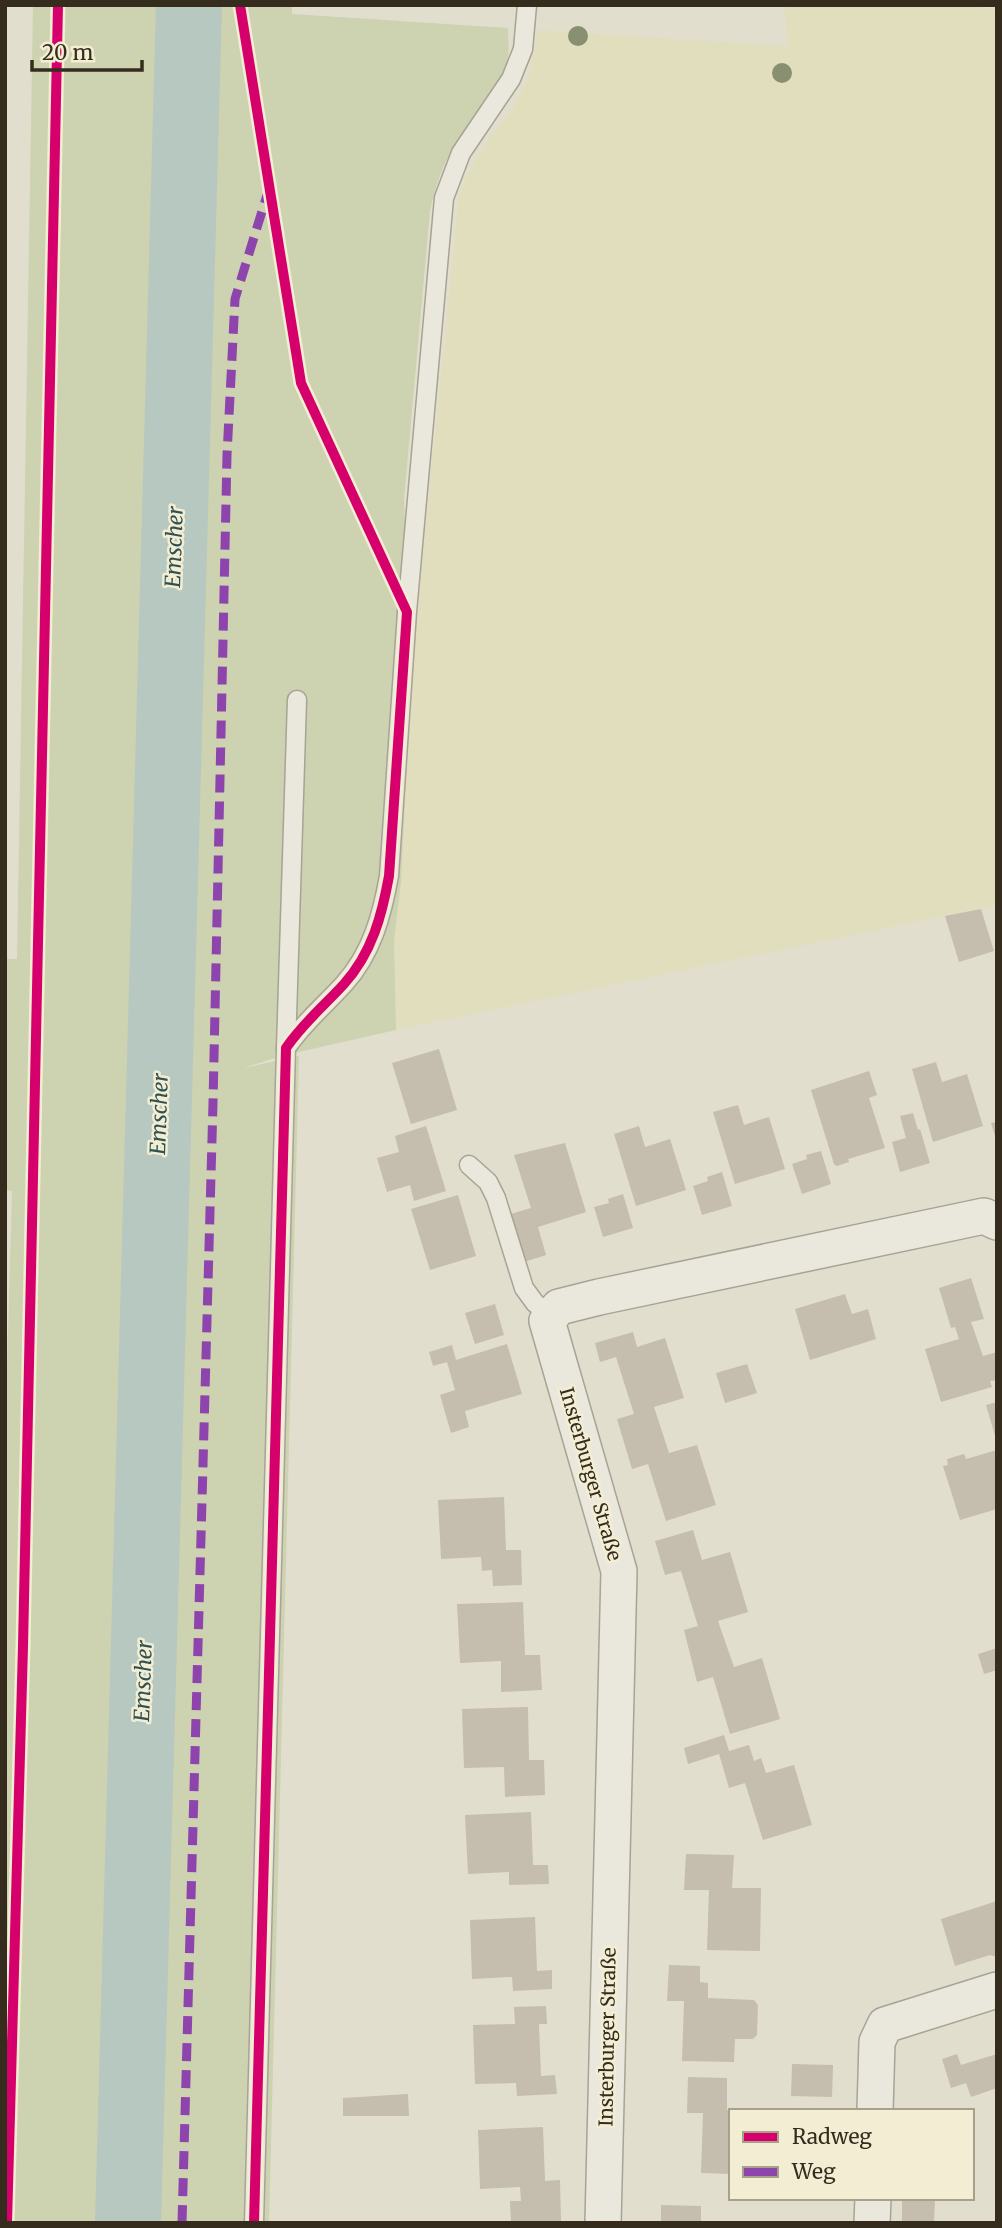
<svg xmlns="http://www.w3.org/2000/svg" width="1002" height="2228" font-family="Merriweather,serif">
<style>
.farmland{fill:#e1debe}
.green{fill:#cdd2b0}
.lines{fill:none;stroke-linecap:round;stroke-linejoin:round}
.river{stroke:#b7c8c0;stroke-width:66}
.building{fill:#c5bdae}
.lane-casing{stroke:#a7a395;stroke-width:21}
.street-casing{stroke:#a7a395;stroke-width:38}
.lane{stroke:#eae8dd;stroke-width:18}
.street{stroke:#eae8dd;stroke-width:35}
.quiet{stroke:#8e44ad;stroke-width:9;stroke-dasharray:18 9;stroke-linecap:butt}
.cycleway-casing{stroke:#f3eed3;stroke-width:15}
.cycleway{stroke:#d6006c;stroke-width:10}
.tree{fill:#899072}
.labels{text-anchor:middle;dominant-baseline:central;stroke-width:5;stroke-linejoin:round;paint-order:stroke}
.street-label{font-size:19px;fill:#352c1e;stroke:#f3eed3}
.water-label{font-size:21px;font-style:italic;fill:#2f5153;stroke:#f3eed3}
</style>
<rect width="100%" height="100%" fill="#e2decd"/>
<!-- farmland -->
<polygon class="farmland" points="784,5 980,5 981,8 997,9 997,905 396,1030 394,941 401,883 411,671 459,196 466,177 485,144 514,106 529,76 538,30 788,46"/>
<!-- green -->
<path class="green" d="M33,5H292V14L508,28C508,39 510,56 506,66C495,95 471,118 455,145C442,166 435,187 430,211L404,499L411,671L401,883L394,941L396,1030L281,1056L244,1068L299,1056L269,2223H5V1436L12,1191L5,1190V959H17Z"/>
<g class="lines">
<!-- river -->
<polyline class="river" points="128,2223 189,5"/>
</g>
<!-- building -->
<g class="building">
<polygon points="981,909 994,951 959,962 945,916"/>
<polygon points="439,1049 457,1110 411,1124 392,1063"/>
<polygon points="936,1062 942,1082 967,1074 983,1126 933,1142 912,1069"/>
<polygon points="869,1071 877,1095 869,1098 885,1148 848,1159 849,1162 837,1166 834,1164 811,1090"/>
<polygon points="738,1105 744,1125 769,1117 785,1169 735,1184 713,1112"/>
<polygon points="913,1113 918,1130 920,1129 930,1163 900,1172 892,1142 906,1138 900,1116"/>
<polygon points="997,1122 997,1138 996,1139 991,1123"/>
<polygon points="426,1126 446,1191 414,1201 410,1185 387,1192 377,1158 399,1152 395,1136"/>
<polygon points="639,1126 645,1147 670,1139 686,1190 636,1206 614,1134"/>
<polygon points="565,1143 586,1212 538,1227 546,1255 521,1263 507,1215 531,1208 514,1155"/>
<polygon points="821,1151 831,1184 802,1194 792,1164 807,1159 806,1155"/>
<polygon points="722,1172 732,1206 702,1215 693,1186 708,1181 707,1177"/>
<polygon points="623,1194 633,1228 603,1237 594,1207 609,1203 608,1199"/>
<polygon points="458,1195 476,1256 430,1270 411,1209"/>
<polygon points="971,1278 984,1319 971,1322 983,1356 997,1352 997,1380 990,1381 992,1387 941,1402 925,1349 959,1339 955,1327 951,1328 939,1288"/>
<polygon points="845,1294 852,1314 868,1309 876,1339 810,1360 795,1309"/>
<polygon points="495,1304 504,1335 475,1344 465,1313"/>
<polygon points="633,1332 637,1347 665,1338 684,1398 654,1407 669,1453 697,1445 716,1505 666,1521 648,1464 632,1469 617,1419 634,1414 616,1357 600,1362 595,1343"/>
<polygon points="507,1344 522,1394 465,1411 469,1427 451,1433 440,1395 455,1390 447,1362 433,1366 429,1352 452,1345 456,1360"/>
<polygon points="747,1364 757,1393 725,1403 716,1373"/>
<polygon points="997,1402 997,1439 996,1439 986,1405"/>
<polygon points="997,1450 997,1509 960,1520 943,1466 948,1465 947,1459 964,1454 966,1459"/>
<polygon points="504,1497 506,1550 521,1550 522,1585 493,1586 492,1570 482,1571 481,1557 441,1559 438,1500"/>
<polygon points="693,1530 702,1560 730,1552 748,1612 718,1621 734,1667 762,1658 780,1719 730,1734 713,1677 697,1682 684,1630 698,1626 681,1571 665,1575 655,1541"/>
<polygon points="523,1602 525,1655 540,1655 542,1690 501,1692 501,1661 460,1663 457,1604"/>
<polygon points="997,1648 997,1670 984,1674 978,1654"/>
<polygon points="528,1707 529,1760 544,1760 545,1795 505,1797 504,1767 464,1768 462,1709"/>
<polygon points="724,1735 729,1751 749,1745 754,1761 761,1758 766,1773 794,1765 812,1825 763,1840 745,1783 729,1788 719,1754 688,1764 684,1748"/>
<polygon points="531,1812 533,1865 548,1865 549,1884 509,1885 509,1872 468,1874 465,1815"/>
<polygon points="686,1854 734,1855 732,1888 761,1888 760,1951 707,1950 709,1890 684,1890"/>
<polygon points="997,1901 997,1957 990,1955 955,1966 941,1919"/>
<polygon points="535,1917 537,1971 552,1970 552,1989 513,1991 512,1977 472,1979 470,1920"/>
<polygon points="669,1965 700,1966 700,1982 708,1983 708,1998 754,2000 758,2005 757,2035 753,2039 735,2039 734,2062 682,2061 684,2001 667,2001"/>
<polygon points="546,2006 547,2024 539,2024 541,2076 555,2075 557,2094 517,2096 516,2083 475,2084 473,2025 515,2024 514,2007"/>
<polygon points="957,2054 961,2065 997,2054 997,2088 971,2097 966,2083 951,2088 942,2059"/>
<polygon points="792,2064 833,2065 832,2097 791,2096"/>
<polygon points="688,2077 727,2078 727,2110 731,2110 731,2174 701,2173 703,2113 687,2113"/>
<polygon points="408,2094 409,2116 343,2116 343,2098"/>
<polygon points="543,2127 545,2181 560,2180 561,2223 511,2223 510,2201 521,2201 520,2187 480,2189 478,2130"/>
<polygon points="902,2198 935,2198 934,2223 902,2223"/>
<polygon points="661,2205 701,2206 701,2223 661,2223"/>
</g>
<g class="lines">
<defs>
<g id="lane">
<polyline points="286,1048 297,700"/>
<polyline points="469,1165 488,1182 496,1198 524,1288 535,1303 551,1316"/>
<path d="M254,2223L286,1048C304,1022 323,1007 344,984C372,953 382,915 389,876L407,612L444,198L461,153L511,79L523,49L527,5"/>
</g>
<g id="street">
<polyline points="875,2111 877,2042 885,2025 997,1990"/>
<polyline points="603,2223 619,1571 547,1321 559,1307 599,1297 984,1216 997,1222"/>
<polyline points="872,2223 873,2198"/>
</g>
</defs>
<!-- lane casing -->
<use href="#lane" class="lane-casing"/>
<!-- street casing -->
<use href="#street" class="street-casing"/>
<!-- lane -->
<use href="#lane" class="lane"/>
<!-- street -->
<use href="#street" class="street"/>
<!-- quiet -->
<polyline class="quiet" points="182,2223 213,1103 227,455 235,299 267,195"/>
<defs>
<g id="cycleway">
<path d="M240,5L301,383L407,612L389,876C382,915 372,953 344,984C323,1007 304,1022 286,1048L254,2223"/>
<polyline points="7,2223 23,1646 58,5"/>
</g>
</defs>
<!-- cycleway casing -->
<use href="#cycleway" class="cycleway-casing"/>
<!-- cycleway -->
<use href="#cycleway" class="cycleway"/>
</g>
<!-- trees -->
<g class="tree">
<circle cx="578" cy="36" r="10"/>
<circle cx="782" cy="73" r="10"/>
</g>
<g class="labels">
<!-- street labels -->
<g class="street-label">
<text transform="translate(591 1474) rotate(74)">Insterburger Straße</text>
<text transform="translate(607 2037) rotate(-89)">Insterburger Straße</text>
</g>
<!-- water labels -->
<g class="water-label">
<text transform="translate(174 547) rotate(-88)">Emscher</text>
<text transform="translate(159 1114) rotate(-88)">Emscher</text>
<text transform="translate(143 1681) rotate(-88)">Emscher</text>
</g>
</g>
<!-- border -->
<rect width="1002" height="2228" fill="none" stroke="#352c1e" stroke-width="14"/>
<!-- legend -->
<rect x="729" y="2109" width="245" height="91" fill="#f3eed3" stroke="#a7a08b" stroke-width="2"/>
<rect x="743" y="2132" width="35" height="10" fill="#d6006c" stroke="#a7a08b" stroke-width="2"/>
<text x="792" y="2144" font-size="21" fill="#352c1e">Radweg</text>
<rect x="743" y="2167" width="35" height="10" fill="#8e44ad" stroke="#a7a08b" stroke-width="2"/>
<text x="792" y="2179" font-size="21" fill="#352c1e">Weg</text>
<!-- scale -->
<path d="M32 60v10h110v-10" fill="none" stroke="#352c1e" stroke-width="3.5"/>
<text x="42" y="60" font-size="21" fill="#352c1e" stroke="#f3eed3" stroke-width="5" paint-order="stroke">20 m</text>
</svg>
